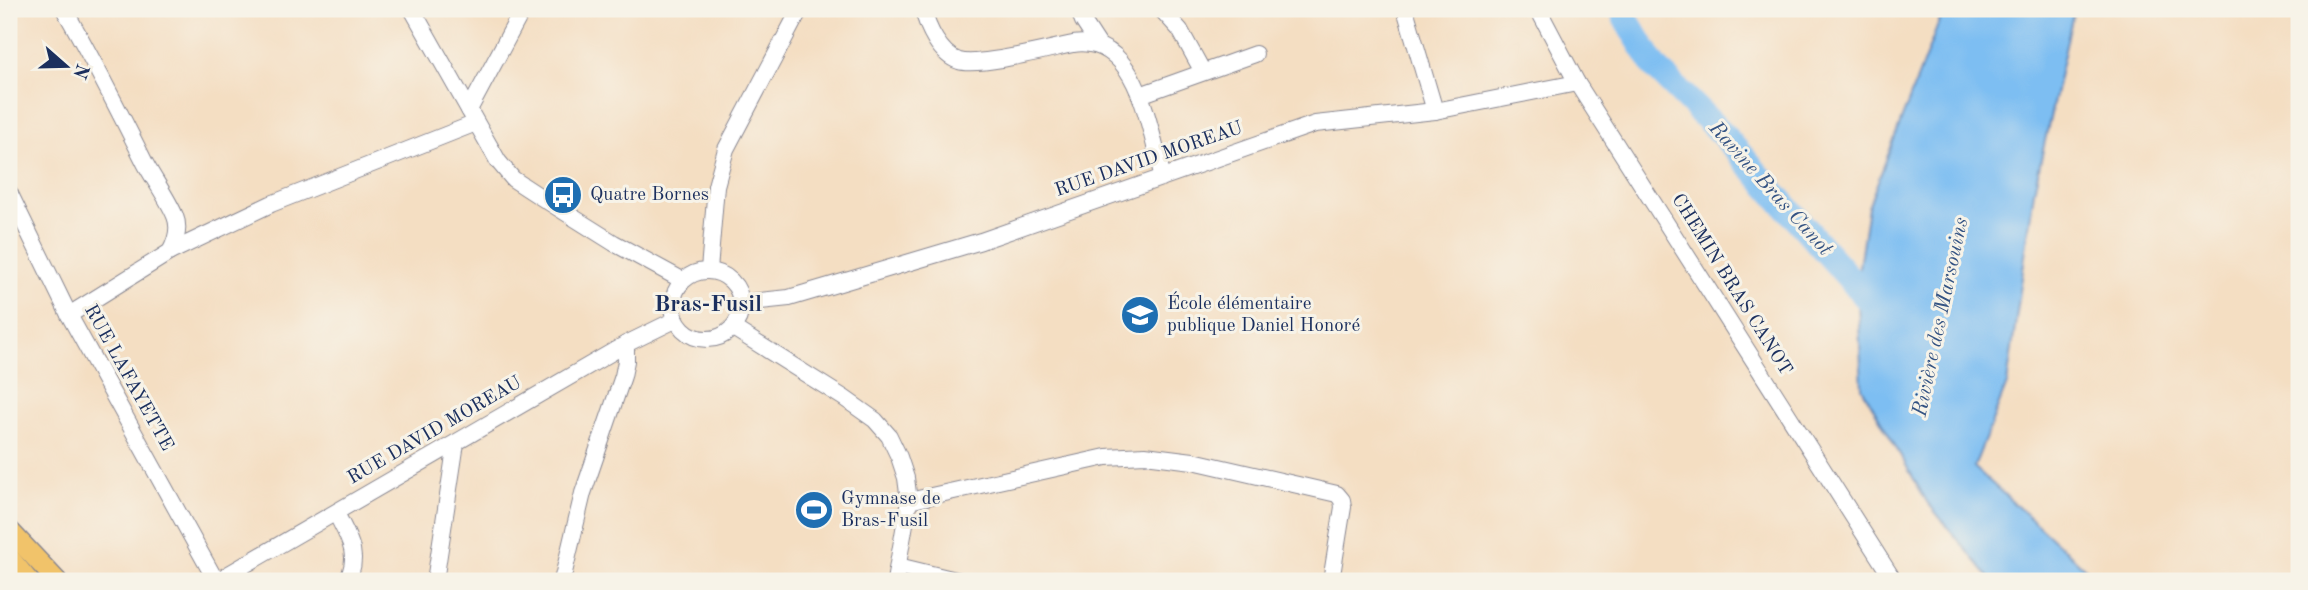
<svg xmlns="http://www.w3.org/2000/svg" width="2308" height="590" font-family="'Old Standard TT',serif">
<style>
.water{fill:#7dbef2;stroke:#4c76a8;stroke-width:2}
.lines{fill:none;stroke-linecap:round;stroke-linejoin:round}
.river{stroke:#7dbef2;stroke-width:26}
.minor-casing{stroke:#888690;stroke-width:18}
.major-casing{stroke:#888690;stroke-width:22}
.minor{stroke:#fff;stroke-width:16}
.major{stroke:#f1c36a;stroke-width:19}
.labels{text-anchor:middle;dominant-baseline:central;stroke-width:6;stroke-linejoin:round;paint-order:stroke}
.street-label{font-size:19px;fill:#1b2f5e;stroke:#f7f3e8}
.poi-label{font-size:19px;fill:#1b2f5e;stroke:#f7f3e8;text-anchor:start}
.water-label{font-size:21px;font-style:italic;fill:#345383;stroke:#f7f3e8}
.quarter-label{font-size:23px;font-weight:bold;fill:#1b2f5e;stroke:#f7f3e8}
</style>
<rect width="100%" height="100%" fill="#f7f3e8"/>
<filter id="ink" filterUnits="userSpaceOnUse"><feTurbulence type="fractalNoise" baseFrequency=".0143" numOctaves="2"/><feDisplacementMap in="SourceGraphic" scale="14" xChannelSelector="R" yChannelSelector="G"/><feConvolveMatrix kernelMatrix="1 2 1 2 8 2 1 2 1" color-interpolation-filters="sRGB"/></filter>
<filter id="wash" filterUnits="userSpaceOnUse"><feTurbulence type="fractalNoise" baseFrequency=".00686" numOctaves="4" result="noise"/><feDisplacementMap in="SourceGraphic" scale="28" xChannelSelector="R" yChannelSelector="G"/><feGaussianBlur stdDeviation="1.57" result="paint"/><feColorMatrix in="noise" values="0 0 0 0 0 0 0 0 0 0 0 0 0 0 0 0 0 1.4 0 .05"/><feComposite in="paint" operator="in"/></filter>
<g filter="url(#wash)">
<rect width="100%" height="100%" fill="#f4dec2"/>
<!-- water -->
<polygon class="water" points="1944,9 2074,9 2034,191 2007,384 1974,467 2099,581 1992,581 1927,502 1862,388 1857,280 1868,207"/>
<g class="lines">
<!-- river -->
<polyline class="river" points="1622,9 1628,23 1656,68 1723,135 1880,313"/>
</g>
</g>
<g filter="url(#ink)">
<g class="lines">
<defs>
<g id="minor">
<path d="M64,9C93,59 119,111 145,163C154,180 168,199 175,216C180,228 176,241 170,252L69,315"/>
<polyline points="412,9 498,161 513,179 536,194 614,243 682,280"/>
<path d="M923,9C927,27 940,55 959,61C980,67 1049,49 1073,44C1139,34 1149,131 1163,177"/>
<polyline points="1078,9 1083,21 1098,44"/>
<polyline points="1161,9 1180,30 1203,72"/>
<polyline points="1405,9 1435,111"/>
<polyline points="1538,9 1577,83 1894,581"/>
<polyline points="1140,95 1255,54"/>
<polyline points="469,110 523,9"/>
<polyline points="9,192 69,315 216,581"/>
<polyline points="170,252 271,204 476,123"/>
<polyline points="709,270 716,186 726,149 800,9"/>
<circle cx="707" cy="305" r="34"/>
<polyline points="741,303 789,298 981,241 1315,124 1435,111 1577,83"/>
<polyline points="733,328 844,398 875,420 889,436 899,457 906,478 909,501 895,581"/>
<polyline points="909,501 1106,457 1145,455 1193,461 1337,494 1342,500 1343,507 1331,581"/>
<path d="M336,513C348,537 361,555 347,581"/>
<polyline points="898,566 960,581"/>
<polyline points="217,581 626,344 675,320"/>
<polyline points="435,581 456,443"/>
<polyline points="562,581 583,493 623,376 626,361 626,344"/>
</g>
<g id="major">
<polyline points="9,530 57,581"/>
<polyline points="9,557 29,581"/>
</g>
</defs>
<!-- minor casing -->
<use href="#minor" class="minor-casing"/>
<!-- major casing -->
<use href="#major" class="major-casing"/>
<!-- minor -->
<use href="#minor" class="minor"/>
<!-- major -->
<use href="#major" class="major"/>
</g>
</g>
<!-- icons -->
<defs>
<symbol id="bus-disc" viewBox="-11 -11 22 22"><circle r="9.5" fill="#1f6fb2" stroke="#f7f3e8"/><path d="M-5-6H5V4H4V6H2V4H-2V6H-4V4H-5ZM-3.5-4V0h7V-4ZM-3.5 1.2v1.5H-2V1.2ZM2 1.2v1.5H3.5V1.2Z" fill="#fff"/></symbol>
<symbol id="school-disc" viewBox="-11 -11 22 22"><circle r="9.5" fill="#1f6fb2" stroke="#f7f3e8"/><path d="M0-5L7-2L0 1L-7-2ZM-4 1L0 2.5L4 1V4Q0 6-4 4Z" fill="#fff"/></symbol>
<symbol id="stadium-disc" viewBox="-11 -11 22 22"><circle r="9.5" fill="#1f6fb2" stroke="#f7f3e8"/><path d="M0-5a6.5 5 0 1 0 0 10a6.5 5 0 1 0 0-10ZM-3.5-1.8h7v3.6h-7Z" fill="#fff"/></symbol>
</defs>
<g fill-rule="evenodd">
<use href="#bus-disc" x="541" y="173" width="44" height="44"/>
<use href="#school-disc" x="1118" y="293" width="44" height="44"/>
<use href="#stadium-disc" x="792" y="488" width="44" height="44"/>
</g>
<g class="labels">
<!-- street labels -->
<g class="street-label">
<text transform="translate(1149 160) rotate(-19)">RUE DAVID MOREAU</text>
<text transform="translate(1731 285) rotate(58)">CHEMIN BRAS CANOT</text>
<text transform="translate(128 378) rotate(61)">RUE LAFAYETTE</text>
<text transform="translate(435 431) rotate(-30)">RUE DAVID MOREAU</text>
</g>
<!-- poi labels -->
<g class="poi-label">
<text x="590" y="195">Quatre Bornes</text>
<text x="1167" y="304">École élémentaire<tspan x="1167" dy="22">publique Daniel Honoré</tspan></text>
<text x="841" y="499">Gymnase de<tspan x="841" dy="22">Bras-Fusil</tspan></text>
</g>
<!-- water labels -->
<g class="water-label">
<text transform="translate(1770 189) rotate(48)">Ravine Bras Canot</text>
<text transform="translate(1941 317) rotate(-78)">Rivière des Marsouins</text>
</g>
<!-- quarter labels -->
<g class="quarter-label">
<text x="708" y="304">Bras-Fusil</text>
</g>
</g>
<!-- margin -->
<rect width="2308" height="590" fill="none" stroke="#f7f3e8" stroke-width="35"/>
<!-- north arrow -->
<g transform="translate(66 66) rotate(110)" stroke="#f7f3e8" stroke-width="5" paint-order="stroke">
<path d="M0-5L12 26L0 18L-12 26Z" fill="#1b2f5e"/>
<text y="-10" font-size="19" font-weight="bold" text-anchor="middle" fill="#1b2f5e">N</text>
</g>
</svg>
